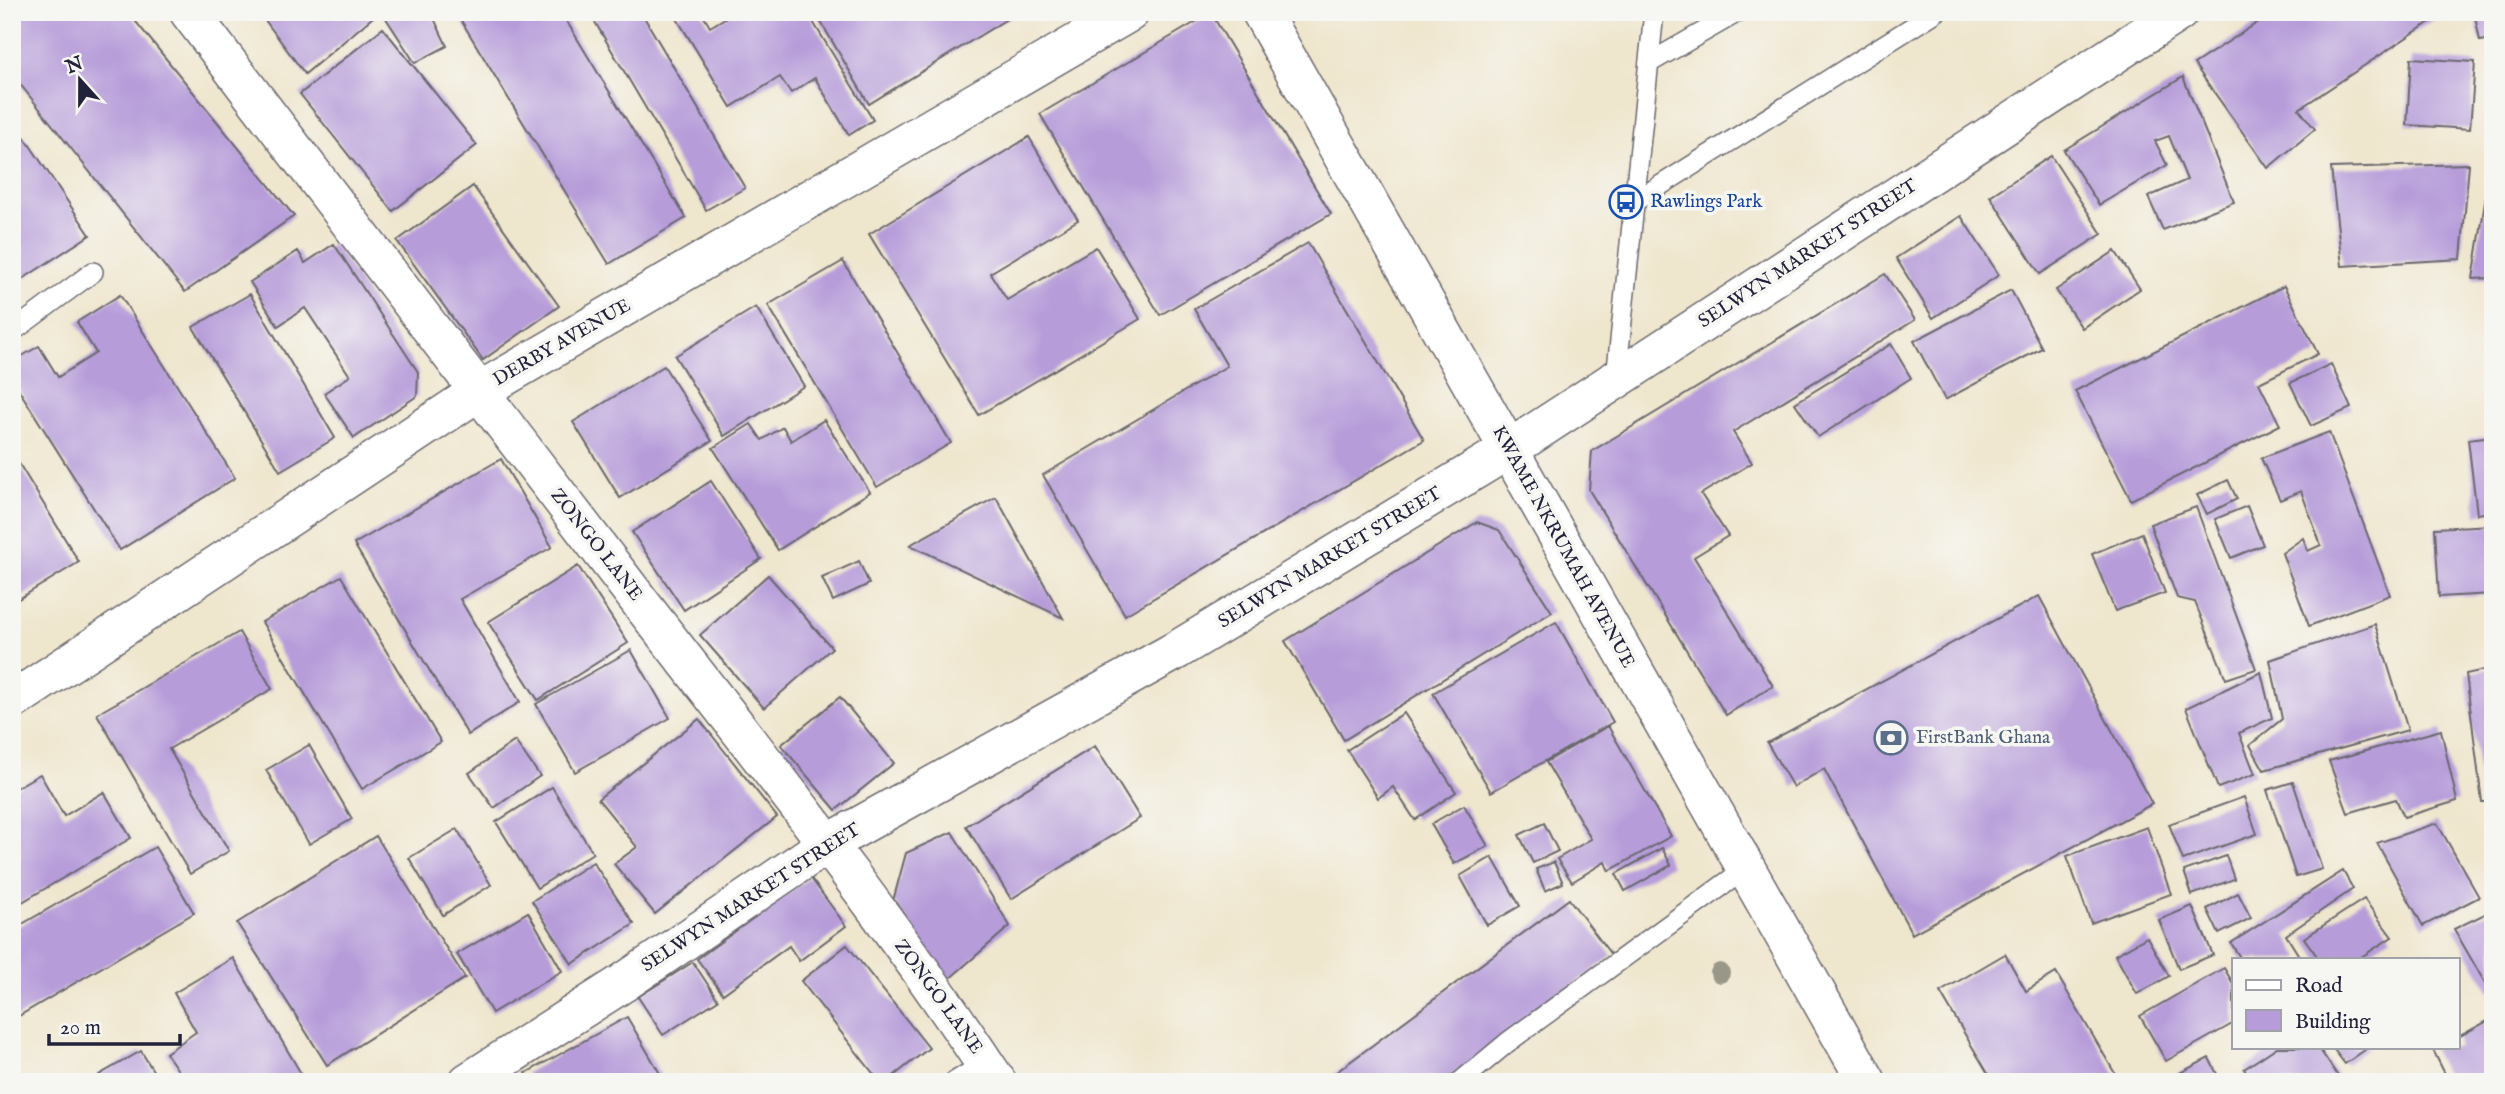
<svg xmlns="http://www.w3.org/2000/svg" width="2505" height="1094" font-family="'IM FELL English',serif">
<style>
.building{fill:#b69cd9}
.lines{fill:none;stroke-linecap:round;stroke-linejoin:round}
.service-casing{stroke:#6a676e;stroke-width:22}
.minor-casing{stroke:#6a676e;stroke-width:41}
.tertiary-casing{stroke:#6a676e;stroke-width:41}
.secondary-casing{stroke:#6a676e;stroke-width:41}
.service{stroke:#fff;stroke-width:19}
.minor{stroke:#fff;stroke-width:38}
.tertiary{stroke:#fff;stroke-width:38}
.secondary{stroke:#fff;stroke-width:38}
.tree{fill:#989788}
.labels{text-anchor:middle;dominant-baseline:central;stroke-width:7;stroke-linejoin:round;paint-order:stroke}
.transit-label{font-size:19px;fill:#164399;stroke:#f6f6f2;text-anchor:start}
.street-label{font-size:19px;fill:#22223b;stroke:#f6f6f2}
.service-label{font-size:19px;fill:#4e5e75;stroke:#f6f6f2;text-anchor:start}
</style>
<rect width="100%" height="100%" fill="#f6f6f2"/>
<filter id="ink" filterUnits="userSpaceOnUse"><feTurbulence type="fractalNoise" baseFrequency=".0143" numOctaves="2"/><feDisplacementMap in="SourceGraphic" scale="14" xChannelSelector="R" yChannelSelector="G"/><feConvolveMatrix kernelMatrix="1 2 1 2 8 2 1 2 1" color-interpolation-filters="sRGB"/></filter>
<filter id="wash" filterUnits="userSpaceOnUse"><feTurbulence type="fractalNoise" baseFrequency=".00686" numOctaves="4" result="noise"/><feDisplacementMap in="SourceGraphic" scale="28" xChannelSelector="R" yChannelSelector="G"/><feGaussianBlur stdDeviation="1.57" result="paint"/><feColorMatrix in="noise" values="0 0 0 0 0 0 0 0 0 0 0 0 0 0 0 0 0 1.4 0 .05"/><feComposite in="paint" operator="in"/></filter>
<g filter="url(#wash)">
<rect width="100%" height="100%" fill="#efe6ce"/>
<g id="blocks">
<!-- building -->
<g class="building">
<polygon points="16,12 128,12 294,216 185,292 12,74 12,17 17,14"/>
<polygon points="259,12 379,12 305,74"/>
<polygon points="382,12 431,12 447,46 415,63"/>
<polygon points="456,12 561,12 686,218 609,264"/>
<polygon points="589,12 641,12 745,188 706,210"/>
<polygon points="684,12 701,12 710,27 735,12 807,12 873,120 849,135 815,78 791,93 780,77 731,107 676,17"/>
<polygon points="815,12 1018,12 869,104"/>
<polygon points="2274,12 2445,12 2299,109 2315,129 2268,168 2194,64"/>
<polygon points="2474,12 2493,12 2493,39 2480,41"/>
<polygon points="1211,13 1331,214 1160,315 1040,114"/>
<polygon points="383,28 477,145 393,211 300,94"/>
<polygon points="2411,58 2475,62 2470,129 2407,125"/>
<polygon points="2183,77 2234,202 2163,230 2148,197 2187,180 2169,136 2155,141 2167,165 2099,205 2064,150"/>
<polygon points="23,135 90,235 12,286 12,142"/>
<polygon points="1029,137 1078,220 990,273 1007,300 1096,247 1140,319 979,415 869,234"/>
<polygon points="2051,156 2102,234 2040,274 1990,196"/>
<polygon points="2469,164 2461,259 2342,266 2331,168"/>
<polygon points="2491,164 2493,278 2473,279"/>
<polygon points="473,186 559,306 483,360 397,241"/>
<polygon points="1961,216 1999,275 1933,318 1896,258"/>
<polygon points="1308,243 1424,440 1125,615 1043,475 1227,366 1194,309"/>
<polygon points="334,244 418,372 417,396 354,438 324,393 350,376 305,308 278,326 250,282 298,251 305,263"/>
<polygon points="2115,251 2140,289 2082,328 2056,290"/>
<polygon points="843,261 951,443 877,487 768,305"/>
<polygon points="1885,274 1915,320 1733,432 1752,463 1701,494 1728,536 1694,557 1773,686 1726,715 1589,490 1592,451"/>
<polygon points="2284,286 2318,354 2259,383 2280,425 2131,500 2075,391"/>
<polygon points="2011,290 2042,348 1945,400 1914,341"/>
<polygon points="250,294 335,438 280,471 193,327"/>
<polygon points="120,295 235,478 120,550 12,379 12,362 39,346 58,377 96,353 77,322"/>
<polygon points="756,307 804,386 724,436 675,356"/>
<polygon points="1891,344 1911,378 1818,437 1795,403"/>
<polygon points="2331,364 2351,408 2311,426 2290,383"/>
<polygon points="664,366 712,441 620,498 573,422"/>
<polygon points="824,420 870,492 778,550 713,448 751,424 762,440 783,427 791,441"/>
<polygon points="2329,432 2390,595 2309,626 2282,553 2303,538 2308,551 2321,545 2301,491 2280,500 2261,458"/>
<polygon points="2493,436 2493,512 2477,514 2468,439"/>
<polygon points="501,459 552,547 460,599 520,702 468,735 354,544"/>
<polygon points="18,462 79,562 12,603 12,465"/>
<polygon points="2228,480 2237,499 2207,514 2197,495"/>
<polygon points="711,481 761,559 684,610 632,532"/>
<polygon points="996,497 1063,618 910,545"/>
<polygon points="2247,506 2263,545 2231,558 2215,519"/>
<polygon points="2196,507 2256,669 2226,679 2195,602 2177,598 2150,524"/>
<polygon points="1477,522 1499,530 1552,612 1344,740 1285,641"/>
<polygon points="2493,525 2493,594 2439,597 2435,528"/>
<polygon points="2142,533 2165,593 2115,611 2092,554"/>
<polygon points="859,561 869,584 833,601 822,578"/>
<polygon points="578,566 628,643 538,700 488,622"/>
<polygon points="768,575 832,648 764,708 700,635"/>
<polygon points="341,576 441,742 362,789 262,622"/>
<polygon points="2039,596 2152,804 1912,934 1824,769 1793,787 1767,743"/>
<polygon points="1556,622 1613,722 1491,792 1433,693"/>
<polygon points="2375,624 2408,730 2264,770 2250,745 2282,719 2270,660"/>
<polygon points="239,632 272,689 169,749 229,851 190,874 97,714"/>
<polygon points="631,650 670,718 575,772 536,704"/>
<polygon points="2493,668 2493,802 2482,802 2466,674"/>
<polygon points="2261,672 2272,718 2239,733 2255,774 2218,788 2186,708"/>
<polygon points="840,697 894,763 836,810 781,745"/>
<polygon points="1404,713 1456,792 1415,820 1393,787 1378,798 1347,750"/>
<polygon points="699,719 777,817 655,914 614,864 637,847 598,799"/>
<polygon points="1608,726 1671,836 1609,871 1605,862 1572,882 1557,859 1591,839 1546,762"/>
<polygon points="2441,730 2457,801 2404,817 2396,799 2348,813 2329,761"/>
<polygon points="515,741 540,776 494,808 469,773"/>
<polygon points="309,745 352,819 309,844 266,770"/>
<polygon points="1095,746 1140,818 1011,899 966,826"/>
<polygon points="40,774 64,816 104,792 131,838 12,908 12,790"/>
<polygon points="2293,782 2322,869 2296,877 2267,790"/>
<polygon points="552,787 593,853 537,888 496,822"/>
<polygon points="2244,797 2257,834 2183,860 2169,824"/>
<polygon points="1464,805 1488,846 1454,864 1431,824"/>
<polygon points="1544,823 1558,851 1533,863 1519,835"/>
<polygon points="2437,823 2479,897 2423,926 2377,843"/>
<polygon points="2147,827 2171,894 2091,923 2067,856"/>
<polygon points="457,829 491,885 443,915 409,858"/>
<polygon points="952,832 1010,926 948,980 893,901 906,853"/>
<polygon points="376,836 465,978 327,1065 237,923"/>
<polygon points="155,847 194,913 12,1020 12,930"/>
<polygon points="1662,848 1671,865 1625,891 1616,874"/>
<polygon points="2226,856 2234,879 2192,895 2184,871"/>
<polygon points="1492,857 1520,906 1487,925 1460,876"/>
<polygon points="593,862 634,924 572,964 532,901"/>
<polygon points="1554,862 1563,883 1545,891 1536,869"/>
<polygon points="2343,871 2353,889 2286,935 2301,959 2241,959 2231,943"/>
<polygon points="810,877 846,926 799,961 789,946 723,994 697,959"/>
<polygon points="2238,893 2251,918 2219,934 2207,909"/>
<polygon points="1569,899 1612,956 1443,1082 1323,1082"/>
<polygon points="2364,899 2392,937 2358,959 2319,959 2304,938"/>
<polygon points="2192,906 2213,955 2179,969 2159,920"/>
<polygon points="2493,910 2493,997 2454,929"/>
<polygon points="528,912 562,971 492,1013 457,954"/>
<polygon points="2147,937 2169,976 2137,994 2115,955"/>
<polygon points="847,945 929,1048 886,1082 880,1082 801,981"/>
<polygon points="2005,954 2026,991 2056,973 2120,1082 1993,1082 1940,992"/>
<polygon points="233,958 306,1082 186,1082 166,1053 196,1032 174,993"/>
<polygon points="693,962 718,1000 663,1035 638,997"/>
<polygon points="2224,968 2234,985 2234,1023 2166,1061 2140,1016"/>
<polygon points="627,1017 665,1082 532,1082 526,1073"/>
<polygon points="2493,1018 2493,1082 2449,1082 2433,1050 2439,1047 2458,1047 2458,1037"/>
<polygon points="2277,1047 2318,1047 2342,1082 2252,1082 2244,1069"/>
<polygon points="2332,1047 2369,1047 2345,1064"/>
<polygon points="141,1051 160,1082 102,1082 99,1075"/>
<polygon points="2209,1058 2221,1082 2162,1082"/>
</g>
</g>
</g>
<g filter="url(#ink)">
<use href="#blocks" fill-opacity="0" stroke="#6a676e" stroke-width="2"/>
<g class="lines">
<defs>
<g id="service">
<polyline points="1649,63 1738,12"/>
<polyline points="1634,202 1936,12"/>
<polyline points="12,332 93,272"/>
<polyline points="1616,379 1654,12"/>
<polyline points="954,1082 985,1063"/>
<polyline points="1460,1082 1508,1042 1745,869"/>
</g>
<polyline id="minor" points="468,1082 623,983 827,844"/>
<polyline id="tertiary" points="12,701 478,392"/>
<g id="secondary">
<path d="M189,12C340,211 491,409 643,606C764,762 889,917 997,1082"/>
<polyline points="1261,12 1867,1082"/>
<polyline points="478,392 1130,12"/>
<polyline points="827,844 1177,650 1508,450 2179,12"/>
</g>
</defs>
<!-- service casing -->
<use href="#service" class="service-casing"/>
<!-- minor casing -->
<use href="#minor" class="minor-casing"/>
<!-- tertiary casing -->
<use href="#tertiary" class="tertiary-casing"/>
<!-- secondary casing -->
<use href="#secondary" class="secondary-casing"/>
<!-- service -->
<use href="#service" class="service"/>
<!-- minor -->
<use href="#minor" class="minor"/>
<!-- tertiary -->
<use href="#tertiary" class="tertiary"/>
<!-- secondary -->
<use href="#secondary" class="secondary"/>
</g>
<!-- trees -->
<circle class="tree" cx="1720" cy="973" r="10"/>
</g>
<!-- icons -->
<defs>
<symbol id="bus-ring" viewBox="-11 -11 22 22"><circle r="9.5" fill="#f6f6f2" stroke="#1a4fb4" stroke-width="1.5"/><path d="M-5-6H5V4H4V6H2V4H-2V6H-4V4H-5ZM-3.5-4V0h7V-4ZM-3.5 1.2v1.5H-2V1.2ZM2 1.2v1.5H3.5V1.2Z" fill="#1a4fb4"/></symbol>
<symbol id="bank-ring" viewBox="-11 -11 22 22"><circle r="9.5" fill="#f6f6f2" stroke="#5c6f8a" stroke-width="1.5"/><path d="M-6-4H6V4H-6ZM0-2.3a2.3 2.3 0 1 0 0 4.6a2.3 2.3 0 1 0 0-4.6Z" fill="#5c6f8a"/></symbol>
</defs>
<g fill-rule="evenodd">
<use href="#bus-ring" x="1607" y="183" width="38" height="38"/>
<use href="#bank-ring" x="1872" y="719" width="38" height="38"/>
</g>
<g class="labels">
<!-- transit labels -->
<g class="transit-label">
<text x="1650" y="202">Rawlings Park</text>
</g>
<!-- street labels -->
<g class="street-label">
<text transform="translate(1808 254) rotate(-33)">SELWYN MARKET STREET</text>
<text transform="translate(562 343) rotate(-30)">DERBY AVENUE</text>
<text transform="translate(596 545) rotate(52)">ZONGO LANE</text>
<text transform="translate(1563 547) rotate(61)">KWAME NKRUMAH AVENUE</text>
<text transform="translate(1330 558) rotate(-31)">SELWYN MARKET STREET</text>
<text transform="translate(751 898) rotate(-33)">SELWYN MARKET STREET</text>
<text transform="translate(938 997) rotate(54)">ZONGO LANE</text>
</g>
<!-- service labels -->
<g class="service-label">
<text x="1916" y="738">FirstBank Ghana</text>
</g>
</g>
<!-- margin -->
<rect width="2505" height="1094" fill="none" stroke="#f6f6f2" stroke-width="42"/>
<!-- legend -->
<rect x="2232" y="958" width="228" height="91" fill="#f6f6f2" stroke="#a1a1a9" stroke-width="2"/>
<rect x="2246" y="980" width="35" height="10" fill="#ffffff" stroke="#a1a1a9" stroke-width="2"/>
<text x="2295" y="992" font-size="21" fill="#22223b">Road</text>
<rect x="2246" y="1010" width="35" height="21" fill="#b69cd9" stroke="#a1a1a9" stroke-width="2"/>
<text x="2295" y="1028" font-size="21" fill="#22223b">Building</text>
<!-- north arrow -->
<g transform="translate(80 80) rotate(339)" stroke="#f6f6f2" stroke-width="5" paint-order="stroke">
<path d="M0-5L12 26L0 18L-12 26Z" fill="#22223b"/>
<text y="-10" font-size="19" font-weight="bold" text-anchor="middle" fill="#22223b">N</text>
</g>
<!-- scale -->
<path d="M49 1034v10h131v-10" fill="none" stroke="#22223b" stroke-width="3.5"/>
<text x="60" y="1034" font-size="21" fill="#22223b" stroke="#f6f6f2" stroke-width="5" paint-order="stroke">20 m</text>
</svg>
